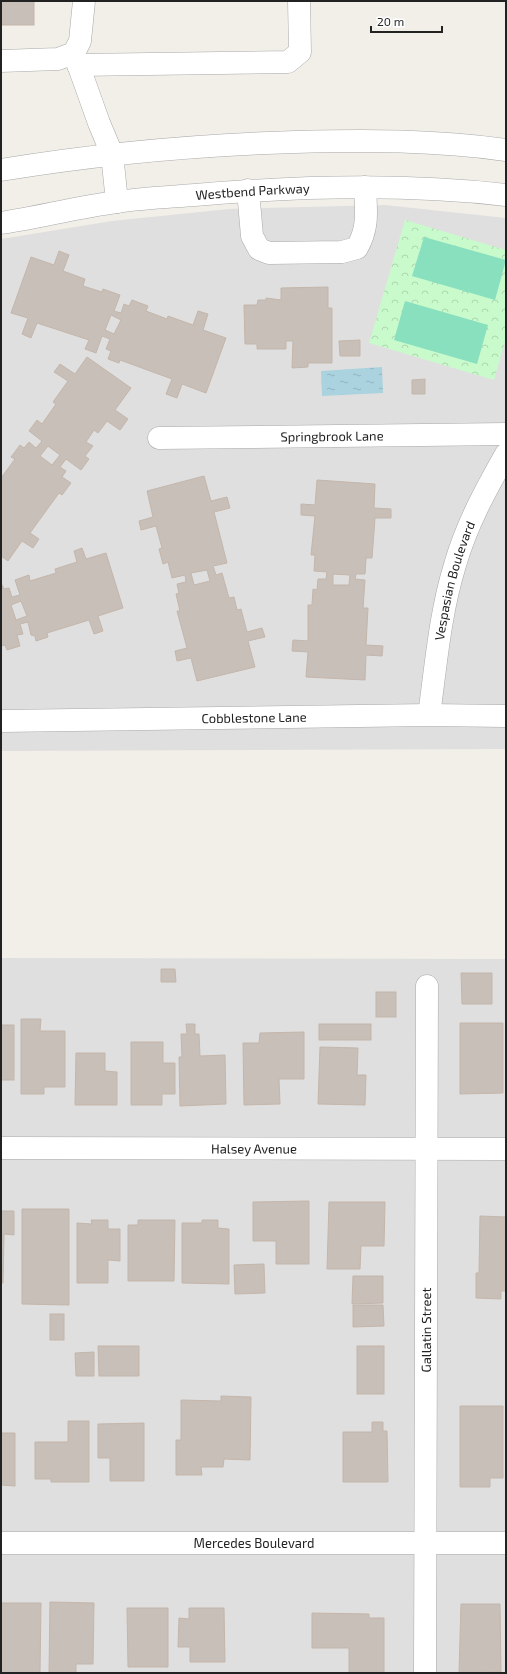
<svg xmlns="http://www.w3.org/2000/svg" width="507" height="1674" font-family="'Exo 2',sans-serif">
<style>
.residential{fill:#e0dfdf}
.park{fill:url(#park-crowns)}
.pitch{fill:#88e0be}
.water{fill:url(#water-ripples)}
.building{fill:#c7bfb8;stroke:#c4b6ab;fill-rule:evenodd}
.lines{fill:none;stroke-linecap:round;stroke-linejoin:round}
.minor-casing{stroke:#a9a9a9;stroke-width:23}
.minor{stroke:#fff;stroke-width:22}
.labels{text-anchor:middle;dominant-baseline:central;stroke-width:4;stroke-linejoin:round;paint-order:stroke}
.street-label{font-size:13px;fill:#222;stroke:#fff}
</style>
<defs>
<pattern id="park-crowns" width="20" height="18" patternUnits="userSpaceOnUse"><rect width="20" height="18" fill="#c8facc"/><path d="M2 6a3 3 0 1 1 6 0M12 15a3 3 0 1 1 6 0" fill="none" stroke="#acd6af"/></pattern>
<pattern id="water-ripples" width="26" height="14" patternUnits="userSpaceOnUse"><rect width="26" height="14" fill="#aad3df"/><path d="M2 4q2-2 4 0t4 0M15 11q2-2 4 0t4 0" fill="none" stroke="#92b5bf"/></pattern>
</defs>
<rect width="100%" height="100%" fill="#f2efe9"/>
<!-- residential -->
<g class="residential">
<polygon points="385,205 506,218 506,749 1,751 1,239 112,221 229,209"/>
<polygon points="1,958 506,959 506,1673 1,1673"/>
</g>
<!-- park -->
<polygon class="park" points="405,220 506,250 506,338 494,380 369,343"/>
<!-- pitch -->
<g class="pitch">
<polygon points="424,237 506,260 495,300 412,276"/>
<polygon points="405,301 488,325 477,364 394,340"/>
</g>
<!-- water -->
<polygon class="water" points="382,367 383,393 322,396 321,371"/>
<!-- building -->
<g class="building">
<rect x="1" y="1" width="33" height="24"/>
<path d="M59,251L69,255L63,271L85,279L83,286L102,292L103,289L120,295L114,311L121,313L124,304L129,306L132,300L148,306L146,311L167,319L168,316L193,325L198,311L208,314L203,330L226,338L206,393L182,384L177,398L166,394L172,379L120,360L119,363L108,359L111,351L106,349L110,339L102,336L96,353L85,349L89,340L37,323L31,338L22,334L28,318L11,313L31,257L54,265ZM111,315L121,320L114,334L105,330Z"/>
<polygon points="328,287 328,308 332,308 332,363 308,363 308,367 292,368 293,341 286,341 286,349 257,349 257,344 245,344 244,305 257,305 258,300 266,300 266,298 281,300 281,288"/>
<polygon points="360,340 360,356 340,356 339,341"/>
<path d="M87,357L131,388L115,410L128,419L120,430L107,421L98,433L94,430L86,442L93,446L85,456L89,459L81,470L66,459L60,467L66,471L62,477L71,483L62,495L59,493L30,533L39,539L33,548L22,541L8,561L1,556V478L15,459L11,457L20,445L24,448L29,442L36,448L42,441L29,431L37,420L42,424L56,404L53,402L68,381L54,372L60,364L75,374ZM48,446L60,455L52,465L40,456Z"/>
<polygon points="425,379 425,394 412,394 412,380"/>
<path d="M204,476L211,501L227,497L230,508L214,512L227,563L213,566L216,575L222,573L229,598L234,597L237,610L241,609L247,632L262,628L265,637L248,641L255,667L197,681L191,658L177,661L175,651L187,648L177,611H180L176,594L179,593L177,584L186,582L185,575L172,578L168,562L163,564L159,549L162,548L156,526L141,530L139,521L153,517L147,491ZM207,570L210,581L194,585L191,573Z"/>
<path d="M317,480L375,484L374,508L391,509V518H375L372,558H366L365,574H356L355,579L365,580L363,608H368L366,645L383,646L382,656L366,655L365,680L306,677L308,652L292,651L293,640L308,641V605H312L313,589L317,590L318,579H326L327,572L314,571L315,555H311L315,516L301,515V504L315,505ZM333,574L350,575L349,585H333Z"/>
<path d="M82,548L86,559L106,553L123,608L98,616L103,631L94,634L89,620L47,633L48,637L36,641L35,636L31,635L28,622L20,624L23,634L17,635L20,646L7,650L5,645L1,646V583L4,589L9,588L12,597L20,595L15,580L29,575L30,581L56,573L55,569L77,562L74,551ZM21,601L27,616L16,620L11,605Z"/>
<polygon points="161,969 175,969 176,982 161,982"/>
<polygon points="461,973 492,973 492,1004 462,1004"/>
<rect x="376" y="992" width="20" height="25"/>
<polygon points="21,1019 41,1019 40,1031 65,1031 65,1087 44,1087 44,1094 21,1094"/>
<polygon points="460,1023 503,1023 503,1093 460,1094"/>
<polygon points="186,1024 195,1024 195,1034 199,1034 200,1056 225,1055 226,1104 180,1106 179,1057 182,1057 181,1034 187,1034"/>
<rect x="319" y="1024" width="52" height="16"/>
<rect x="1" y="1025" width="13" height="55"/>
<polygon points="304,1032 304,1079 279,1079 280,1104 244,1105 243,1043 259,1043 260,1033"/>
<polygon points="131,1042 163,1042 163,1063 175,1063 175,1094 162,1094 162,1105 131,1105"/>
<polygon points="320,1047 358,1048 357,1075 366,1075 365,1105 318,1104"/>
<polygon points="76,1053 105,1053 105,1071 117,1072 117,1105 75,1105"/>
<polygon points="309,1201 309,1264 276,1264 276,1241 253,1241 253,1202"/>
<polygon points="329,1202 385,1202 384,1246 361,1246 360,1269 327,1269"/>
<polygon points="22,1209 69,1209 69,1305 22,1304"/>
<polygon points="1,1211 14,1211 14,1235 4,1234 3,1283 1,1283"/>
<polygon points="480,1216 506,1217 506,1291 501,1291 501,1299 476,1298 476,1273 479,1273"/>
<polygon points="91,1220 108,1220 108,1229 120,1229 120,1261 108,1260 108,1283 77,1283 77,1223 92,1224"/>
<polygon points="138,1220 175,1220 174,1281 128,1281 128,1225 138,1225"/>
<polygon points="202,1220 218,1220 218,1228 229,1229 229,1284 182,1283 182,1223 202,1223"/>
<polygon points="264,1264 265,1293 235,1294 234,1265"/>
<polygon points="353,1276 383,1276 383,1303 352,1304"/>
<polygon points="353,1305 383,1305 384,1326 353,1327"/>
<rect x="50" y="1314" width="14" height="26"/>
<polygon points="98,1346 139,1346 139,1376 99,1376"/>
<rect x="357" y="1346" width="27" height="48"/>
<polygon points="94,1352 94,1376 76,1376 75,1353"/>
<polygon points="221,1396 251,1397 250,1460 224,1459 223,1467 201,1467 202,1475 176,1475 176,1440 181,1440 181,1400 221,1401"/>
<polygon points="460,1406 503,1406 503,1478 490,1478 490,1487 460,1487"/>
<polygon points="68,1421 89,1421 89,1482 51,1482 51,1479 35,1479 35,1442 68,1442"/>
<polygon points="372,1422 383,1422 383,1431 387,1431 388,1482 343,1482 343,1432 372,1432"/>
<polygon points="144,1423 144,1481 110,1481 110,1458 98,1458 98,1424"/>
<polygon points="1,1433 15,1433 15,1486 1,1485"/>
<polygon points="50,1602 94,1603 93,1664 76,1664 76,1673 49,1673"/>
<polygon points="1,1603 41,1603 40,1673 1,1673"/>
<polygon points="461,1604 500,1604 501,1672 459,1673"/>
<polygon points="127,1608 168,1608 168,1667 128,1667"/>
<polygon points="189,1608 224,1608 225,1662 190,1662 190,1647 178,1647 179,1618 189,1619"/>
<polygon points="312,1613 369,1614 369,1618 384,1618 384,1673 349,1673 349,1648 312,1648"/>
</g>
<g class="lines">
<defs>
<g id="minor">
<polyline points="74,53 99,123 112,154 117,202"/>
<polyline points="1,61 58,59 74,53 80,41 84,1"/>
<polyline points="78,65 288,62 300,52 299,1"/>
<path d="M1,170C98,154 197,145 295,142C365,140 436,140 506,150"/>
<path d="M248,190L252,236L259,249L269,253L342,252L357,248C369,227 366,211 365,187"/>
<path id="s1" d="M1,223C40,217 78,207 117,202C143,198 169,197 195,195C299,186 403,183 506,195"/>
<path id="s2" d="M159,438L506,434"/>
<path id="s3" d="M429,715C436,665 440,613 455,565C466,526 486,489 506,454"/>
<path id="s4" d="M1,721L429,715L506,716"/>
<path id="s5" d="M1,1148L506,1149"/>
<path id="s6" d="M1,1543H506"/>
<path id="s7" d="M425,1673L427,986"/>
</g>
</defs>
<!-- minor casing -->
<use href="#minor" class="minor-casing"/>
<!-- minor -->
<use href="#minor" class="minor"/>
</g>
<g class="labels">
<!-- street labels -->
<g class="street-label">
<text stroke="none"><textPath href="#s1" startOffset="254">Westbend Parkway</textPath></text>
<text stroke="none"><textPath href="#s2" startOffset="173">Springbrook Lane</textPath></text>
<text stroke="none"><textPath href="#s3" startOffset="137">Vespasian Boulevard</textPath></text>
<text stroke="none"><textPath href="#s4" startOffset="253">Cobblestone Lane</textPath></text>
<text stroke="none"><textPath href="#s5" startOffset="253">Halsey Avenue</textPath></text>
<text stroke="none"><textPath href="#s7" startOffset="343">Gallatin Street</textPath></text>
<text stroke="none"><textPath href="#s6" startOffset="253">Mercedes Boulevard</textPath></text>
</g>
</g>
<!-- border -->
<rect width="507" height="1674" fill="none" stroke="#222222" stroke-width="4"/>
<!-- scale -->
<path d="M371 26v6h71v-6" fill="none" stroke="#222222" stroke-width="2"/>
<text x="377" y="26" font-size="12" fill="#222222" stroke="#ffffff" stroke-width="3" paint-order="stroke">20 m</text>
</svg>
